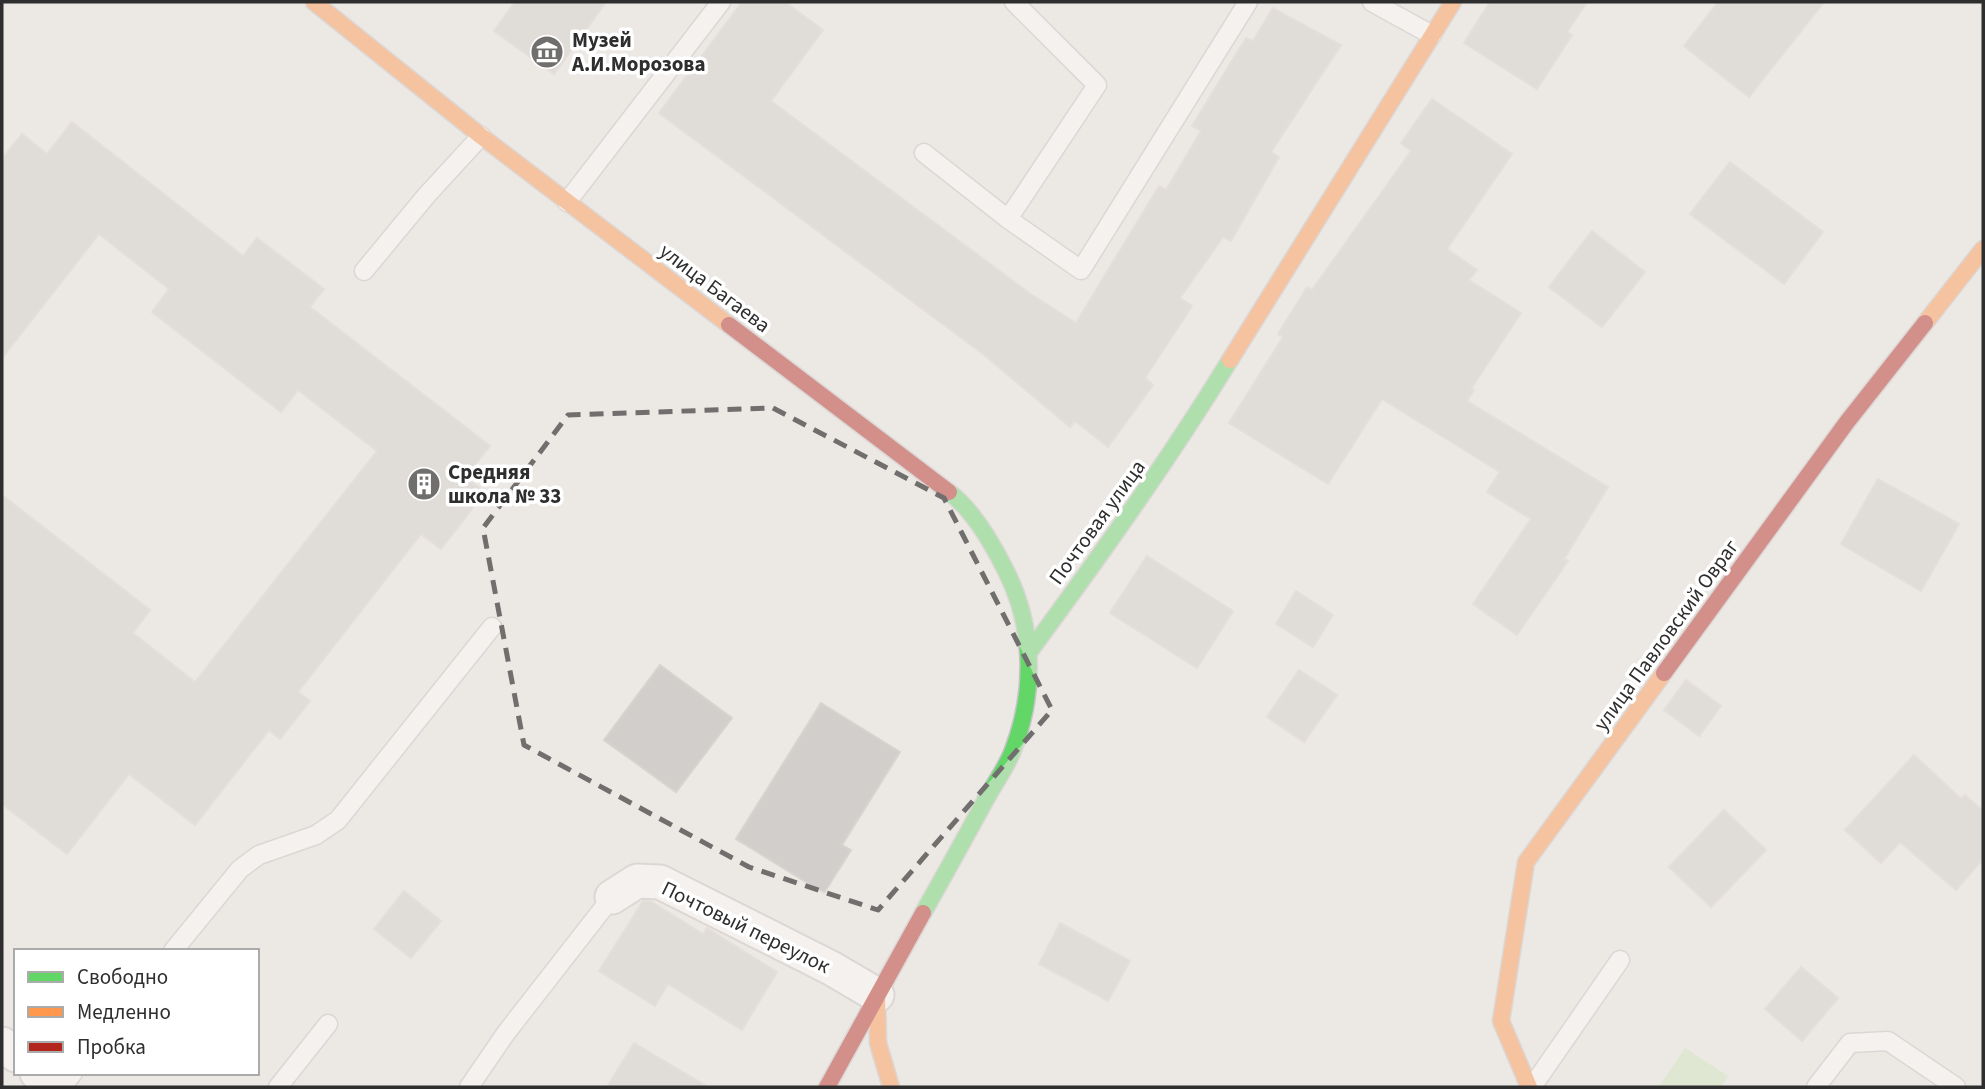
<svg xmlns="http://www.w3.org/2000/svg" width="1985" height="1089" font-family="'Source Sans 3',sans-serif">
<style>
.green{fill:#cee6be}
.building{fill:#d1cecb;stroke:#d7d4d0;stroke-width:2}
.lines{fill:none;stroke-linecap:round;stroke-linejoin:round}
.lane-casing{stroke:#c5c4c5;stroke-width:21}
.street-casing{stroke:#c5c4c5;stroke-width:37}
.fast-casing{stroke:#c5c4c5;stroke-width:19}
.slow-casing{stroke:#c5c4c5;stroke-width:19}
.jam-casing{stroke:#c5c4c5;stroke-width:19}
.lane{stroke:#fcfcfb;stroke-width:18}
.street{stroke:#fcfcfb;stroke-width:33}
.fast{stroke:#63d668;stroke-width:16}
.slow{stroke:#ff974d;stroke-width:16}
.jam{stroke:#b3261e;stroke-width:16}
.marked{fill:none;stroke:#706f6e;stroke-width:5;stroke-dasharray:14 9;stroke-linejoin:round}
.labels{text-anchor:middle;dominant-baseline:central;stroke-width:7;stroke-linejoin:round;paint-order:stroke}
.poi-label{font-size:21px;font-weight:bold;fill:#2e2e2e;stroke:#fff;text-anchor:start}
.street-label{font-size:21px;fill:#2e2e2e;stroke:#fff}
</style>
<rect width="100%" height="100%" fill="#ece8e4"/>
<!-- green -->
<polygon class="green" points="1685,1048 1728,1076 1721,1087 1659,1087"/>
<!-- building -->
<g class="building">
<polygon points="515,2 606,2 554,74 494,31"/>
<polygon points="742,2 785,2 823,30 771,101 1029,293 1076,323 1159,186 1166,190 1201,131 1192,126 1246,38 1253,41 1273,8 1341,45 1271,152 1279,157 1231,241 1223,237 1180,298 1192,306 1145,378 1153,385 1108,447 1075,421 1070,427 983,354 659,113"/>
<polygon points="1490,2 1587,2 1567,32 1572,35 1537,89 1464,43"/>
<polygon points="1718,2 1824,2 1749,97 1684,46"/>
<polygon points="1432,99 1512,154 1447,249 1477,270 1469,280 1521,313 1471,389 1474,390 1467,401 1608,487 1564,559 1568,561 1517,635 1473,604 1531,519 1487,492 1500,472 1382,399 1328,484 1229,423 1283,337 1278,334 1307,287 1312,290 1411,151 1401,143"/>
<polygon points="72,122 243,256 257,238 324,289 310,307 490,446 465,477 485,492 441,549 421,534 298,692 310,701 280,739 269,730 195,825 129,774 67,854 2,804 2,495 150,610 133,633 195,682 377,451 298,390 281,412 152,312 169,289 99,234 2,358 2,159 22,134 47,154"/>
<polygon points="1730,162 1823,232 1784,284 1690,214"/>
<polygon points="1592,231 1645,272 1602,327 1549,287"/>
<polygon points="1878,479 1959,524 1921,591 1841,544"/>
<polygon points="1147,556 1233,611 1197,668 1110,613"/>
<polygon points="1296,591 1333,615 1313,647 1276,624"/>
<polygon points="660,665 732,718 676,792 604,740"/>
<polygon points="1299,670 1337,695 1304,742 1267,717"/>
<polygon points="1686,680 1721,706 1699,736 1664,710"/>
<polygon points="821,703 900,752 842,845 851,850 824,893 736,839"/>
<polygon points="1914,755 1961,799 1965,795 1983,811 1983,859 1956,890 1900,842 1881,863 1845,830"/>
<polygon points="1724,810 1766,850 1711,907 1669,867"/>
<polygon points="404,891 441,921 411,958 374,929"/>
<polygon points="643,901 650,901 703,934 707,928 777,972 742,1030 668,984 655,1006 599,971"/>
<polygon points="1060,923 1130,961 1108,1001 1039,964"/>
<polygon points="1801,967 1838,998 1802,1041 1765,1009"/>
<polygon points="634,1043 708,1087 607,1087"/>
</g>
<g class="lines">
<defs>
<g id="lane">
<polyline points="1372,2 1432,35"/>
<polyline points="924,153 1008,219 1081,270 1248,2"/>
<polyline points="567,202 721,2"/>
<polyline points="1008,219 1097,85 1014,2"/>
<polyline points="364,271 426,196 481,136"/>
<polyline points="173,951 240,869 259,855 316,835 338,820 492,627"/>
<polyline points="62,1087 73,1073"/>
<polyline points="278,1087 328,1024"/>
<polyline points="469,1087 506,1033 612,897"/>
<polyline points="1532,1087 1620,960"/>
<polyline points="1816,1087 1850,1043 1888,1041 1956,1087"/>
</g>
<g id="street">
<polyline points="612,897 637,881 660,882 831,968 877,995"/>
<polyline points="2,1044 16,1055"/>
<polyline points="37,1073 54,1087"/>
</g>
<g id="fast">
<path d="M1030,651C1100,556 1168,461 1230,360"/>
<path d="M923,913C944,876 965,838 985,801C994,784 1007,767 1013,750C1036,690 1034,625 1005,569C992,543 973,510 949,492"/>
</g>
<g id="slow">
<polyline points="314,2 481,136 729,325"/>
<polyline points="1925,323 1983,249"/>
<polyline points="1230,360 1453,2"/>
<polyline points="877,997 878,1043 891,1087"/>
<polyline points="1529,1087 1501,1021 1526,862 1664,673"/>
</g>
<g id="jam">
<polyline points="729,325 949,492"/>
<polyline points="1664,673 1847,422 1925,323"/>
<polyline points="827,1087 923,913"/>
</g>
</defs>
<!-- lane casing -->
<use href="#lane" class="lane-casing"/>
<!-- street casing -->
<use href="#street" class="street-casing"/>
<!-- fast casing -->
<use href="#fast" class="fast-casing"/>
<!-- slow casing -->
<use href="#slow" class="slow-casing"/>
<!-- jam casing -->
<use href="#jam" class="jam-casing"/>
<!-- lane -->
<use href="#lane" class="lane"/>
<!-- street -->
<use href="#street" class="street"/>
<!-- fast -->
<use href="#fast" class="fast"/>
<!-- slow -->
<use href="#slow" class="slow"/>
<!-- jam -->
<use href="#jam" class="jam"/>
</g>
<!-- marked area -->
<path d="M0 0H1985V1089H0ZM773,408L944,498L1052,710L878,910L749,867L524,745L483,528L568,415Z" fill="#ece8e4" fill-opacity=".55" fill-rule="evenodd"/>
<path class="marked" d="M773,408L944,498L1052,710L878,910L749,867L524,745L483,528L568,415Z"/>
<!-- icons -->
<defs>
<symbol id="museum-disc" viewBox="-11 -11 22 22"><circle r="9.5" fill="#706f6e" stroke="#fff"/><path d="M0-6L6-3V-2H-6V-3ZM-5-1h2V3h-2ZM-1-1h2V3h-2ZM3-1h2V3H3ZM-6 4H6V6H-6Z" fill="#fff"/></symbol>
<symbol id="building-disc" viewBox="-11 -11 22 22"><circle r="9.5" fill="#706f6e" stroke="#fff"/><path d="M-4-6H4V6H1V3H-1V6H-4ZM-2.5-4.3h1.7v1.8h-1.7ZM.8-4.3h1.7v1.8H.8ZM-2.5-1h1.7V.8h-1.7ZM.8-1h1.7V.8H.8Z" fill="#fff"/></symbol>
</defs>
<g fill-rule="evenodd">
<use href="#museum-disc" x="528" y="33" width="38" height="38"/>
<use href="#building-disc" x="405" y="465" width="38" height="38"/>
</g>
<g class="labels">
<!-- poi labels -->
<g class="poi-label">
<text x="572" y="40">Музей<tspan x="572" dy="24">А.И.Морозова</tspan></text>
<text x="448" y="472">Средняя<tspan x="448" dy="24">школа № 33</tspan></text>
</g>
<!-- street labels -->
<g class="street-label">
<text transform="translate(715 288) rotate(37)">улица Багаева</text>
<text transform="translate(1097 522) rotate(-54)">Почтовая улица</text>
<text transform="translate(1666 635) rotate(-54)">улица Павловский Овраг</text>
<text transform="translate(746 927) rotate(26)">Почтовый переулок</text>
</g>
</g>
<!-- border -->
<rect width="1985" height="1089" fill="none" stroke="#2e2e2e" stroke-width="7"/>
<!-- legend -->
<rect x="14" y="949" width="245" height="126" fill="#ffffff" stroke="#ababab" stroke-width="2"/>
<rect x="28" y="972" width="35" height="10" fill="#63d668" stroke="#ababab" stroke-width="2"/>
<text x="77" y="984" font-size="21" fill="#2e2e2e">Свободно</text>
<rect x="28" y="1007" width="35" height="10" fill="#ff974d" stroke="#ababab" stroke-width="2"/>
<text x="77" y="1019" font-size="21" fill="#2e2e2e">Медленно</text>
<rect x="28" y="1042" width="35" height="10" fill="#b3261e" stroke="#ababab" stroke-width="2"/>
<text x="77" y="1054" font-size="21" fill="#2e2e2e">Пробка</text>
</svg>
